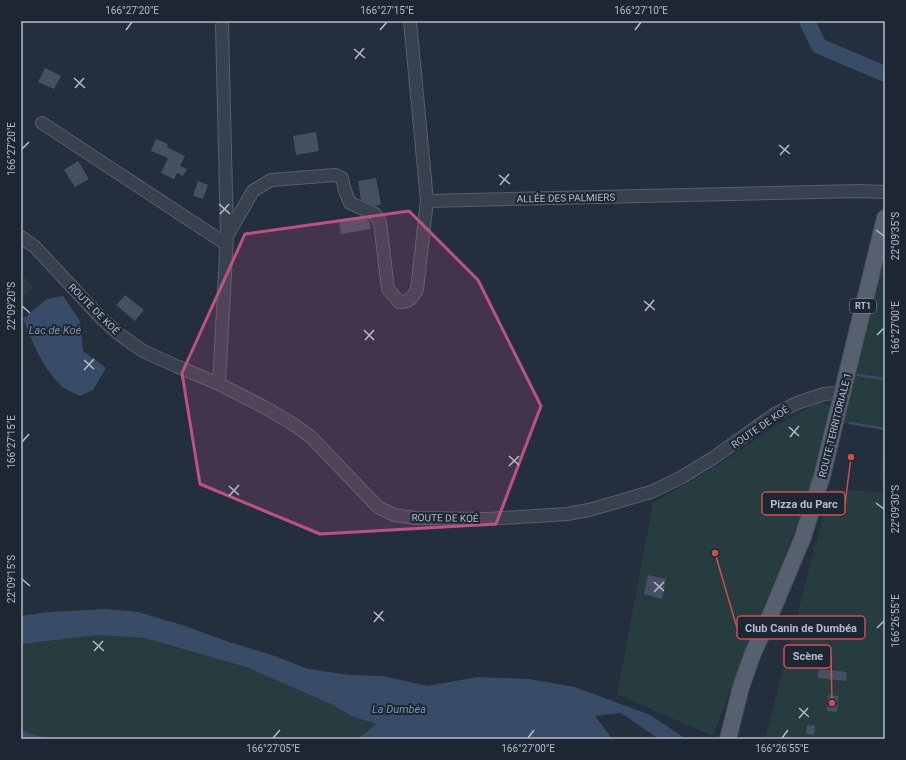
<svg xmlns="http://www.w3.org/2000/svg" width="906" height="760" font-family="Roboto,sans-serif">
<style>
.green{fill:#263c3f}
.water{fill:#394c67}
.lines{fill:none;stroke-linecap:round;stroke-linejoin:round}
.stream{stroke:#394c67;stroke-width:2.5}
.river{stroke:#394c67;stroke-width:16}
.building{fill:#455162}
.minor-casing{stroke:#565f6c;stroke-width:14}
.major-casing{stroke:#414a57;stroke-width:18}
.minor{stroke:#38414e;stroke-width:12}
.major{stroke:#56606e;stroke-width:16}
.marked{fill:#bd5182;fill-opacity:0.2;stroke:#bd5182;stroke-width:3;stroke-linejoin:round}
.ticks{fill:none;stroke:#b4bcc9;stroke-width:1.5}
.labels{text-anchor:middle;dominant-baseline:central;stroke-width:4;stroke-linejoin:round;paint-order:stroke}
.shield{fill:#1d2633;stroke:#878f9c;stroke-width:1}
.shield-label{font-size:9px;font-weight:bold;fill:#b4bcc9}
.street-label{font-size:10px;fill:#b4bcc9;stroke:#1d2633}
.water-label{font-size:11px;font-style:italic;fill:#7c92b1;stroke:#1d2633}
.leader{fill:none;stroke:#ce4d50;stroke-width:1.5}
.callout-dot{fill:#ce4d50;stroke:#1d2633;stroke-width:1.5}
.callout{fill:#1d2633;stroke:#ce4d50;stroke-width:1.5}
.callout-label{font-size:11px;text-anchor:middle;font-weight:bold;fill:#b4bcc9}
.neatline{fill:none;stroke:#b4bcc9;stroke-width:1.5}
.ticks-label{font-size:10px;text-anchor:middle;fill:#b4bcc9}
</style>
<rect width="100%" height="100%" fill="#242f3e"/>
<!-- green -->
<g class="green">
<polygon points="885,254 885,487 880,477 883,429 841,423 868,312"/>
<polygon points="21,274 33,287 21,298"/>
<polygon points="819,402 833,406 797,527 754,629 713,736 617,694 653,503 719,464 777,425"/>
<polygon points="830,489 881,492 885,499 885,739 765,739"/>
<polygon points="99,635 145,638 246,667 331,704 351,716 376,724 358,739 51,739 21,731 21,644"/>
</g>
<!-- water -->
<g class="water">
<path d="M63,296L80,321L83,351L106,368L93,390L80,396C75,393 68,391 63,387C43,370 33,343 23,319L47,299Z"/>
<polygon points="106,609 138,612 185,626 229,642 275,656 308,669 350,675 383,676 427,686 478,677 529,679 575,687 650,715 686,739 659,739 621,713 595,716 611,737 613,739 358,739 376,724 351,716 331,704 246,667 145,638 99,635 21,644 21,616 49,612"/>
<polygon points="21,731 51,739 21,739"/>
</g>
<g class="lines">
<!-- stream -->
<g class="stream">
<polyline points="858,375 885,379"/>
<polyline points="850,423 885,429"/>
</g>
<!-- river -->
<polyline class="river" points="807,21 819,46 885,74"/>
</g>
<!-- building -->
<g class="building">
<polygon points="45,68 61,76 54,89 38,82"/>
<polygon points="316,132 319,151 296,155 293,136"/>
<polygon points="156,139 168,144 167,147 185,156 180,166 187,169 183,176 177,173 174,179 161,173 168,158 151,151"/>
<polygon points="78,161 89,179 75,187 64,170"/>
<polygon points="376,178 381,204 375,206 361,200 358,181"/>
<polygon points="198,181 208,185 203,199 193,196"/>
<polygon points="363,217 369,220 371,229 341,234 339,221"/>
<polygon points="125,295 144,310 135,321 116,305"/>
<polygon points="648,575 666,579 662,599 644,594"/>
<polygon points="819,669 847,672 846,681 818,678"/>
<polygon points="828,695 838,696 837,712 827,711"/>
<polygon points="807,725 815,726 814,735 806,734"/>
</g>
<g class="lines">
<defs>
<g id="minor">
<polyline points="42,123 226,244"/>
<polyline points="427,201 858,191 885,192"/>
<path d="M227,236L253,191L271,180L335,175L342,178L345,191L350,203L375,214L380,222L388,289L399,302C410,302 412,298 417,289L427,201L410,21"/>
<polyline points="21,237 35,247 102,319 119,334 143,351 176,366 219,384 264,407 293,424 311,437 378,507 394,515 415,518 488,519 567,514 589,510 651,492 682,477 713,458 775,414 797,403 824,394 836,393 842,394"/>
<polyline points="219,384 227,236 222,26"/>
</g>
<polyline id="major" points="728,739 741,687 753,653 767,623 803,537 822,476 885,218"/>
</defs>
<!-- minor casing -->
<use href="#minor" class="minor-casing"/>
<!-- major casing -->
<use href="#major" class="major-casing"/>
<!-- minor -->
<use href="#minor" class="minor"/>
<!-- major -->
<use href="#major" class="major"/>
</g>
<!-- marked area -->
<path class="marked" d="M409,211L478,280L541,406L496,524L320,534L200,484L182,373L245,234Z"/>
<!-- ticks -->
<path class="ticks" d="M126,30L132,22M380,30L387,22M635,30L641,22M354,49L365,58M355,59L364,48M74,78L85,88M75,88L84,78M779,145L790,154M22,149L29,142M780,155L789,145M499,175L510,184M500,185L509,174M219,204L230,214M220,214L229,204M876,230L884,236M644,301L655,310M22,306L30,313M645,311L654,300M364,330L374,340M877,335L884,328M365,340L374,330M84,360L94,369M84,370L94,359M789,427L799,436M790,437L799,426M22,442L29,434M509,456L519,465M509,466L519,456M229,486L239,495M229,496L239,485M876,503L884,509M22,579L30,586M654,582L664,591M654,592L664,582M374,612L384,621M374,622L383,611M877,628L884,621M93,641L104,651M94,651L103,641M799,708L809,717M799,718L808,708M273,738L280,730M528,738L534,730M782,738L788,730"/>
<g class="labels">
<!-- shield labels -->
<rect class="shield" x="850" y="299" width="26" height="14" rx="3"/>
<g class="shield-label">
<text x="863" y="306">RT1</text>
</g>
<!-- street labels -->
<g class="street-label">
<text transform="translate(566 198) rotate(-1)">ALLÉE DES PALMIERS</text>
<text transform="translate(94 309) rotate(45)">ROUTE DE KOÉ</text>
<text transform="translate(835 425) rotate(-76)">ROUTE TERRITORIALE 1</text>
<text transform="translate(760 427) rotate(-34)">ROUTE DE KOÉ</text>
<text transform="translate(445 518) rotate(1)">ROUTE DE KOÉ</text>
</g>
<!-- water labels -->
<g class="water-label">
<text x="55" y="330">Lac de Koé</text>
<text x="399" y="709">La Dumbéa</text>
</g>
</g>
<!-- callouts -->
<path class="leader" d="M851 457L845 504M715 553L737 628M832 703L831 656"/>
<g class="callout-dot">
<circle cx="851" cy="457" r="4"/>
<circle cx="715" cy="553" r="4"/>
<circle cx="832" cy="703" r="4"/>
</g>
<g class="callout">
<rect x="762" y="492" width="83" height="23" rx="4"/>
<rect x="737" y="616" width="128" height="23" rx="4"/>
<rect x="784" y="645" width="47" height="23" rx="4"/>
</g>
<g class="callout-label">
<text x="804" y="508">Pizza du Parc</text>
<text x="801" y="632">Club Canin de Dumbéa</text>
<text x="808" y="660">Scène</text>
</g>
<!-- border -->
<rect width="906" height="760" fill="none" stroke="#1d2633" stroke-width="44"/>
<rect x="22" y="22" width="862" height="716" class="neatline"/>
<g class="ticks-label">
<text x="132" y="14">166°27'20"E</text>
<text x="387" y="14">166°27'15"E</text>
<text x="641" y="14">166°27'10"E</text>
<text transform="translate(11 149) rotate(-90)" y="4">166°27'20"E</text>
<text transform="translate(895 236) rotate(-90)" y="4">22°09'35"S</text>
<text transform="translate(11 306) rotate(-90)" y="4">22°09'20"S</text>
<text transform="translate(895 328) rotate(-90)" y="4">166°27'00"E</text>
<text transform="translate(11 442) rotate(-90)" y="4">166°27'15"E</text>
<text transform="translate(895 509) rotate(-90)" y="4">22°09'30"S</text>
<text transform="translate(11 579) rotate(-90)" y="4">22°09'15"S</text>
<text transform="translate(895 621) rotate(-90)" y="4">166°26'55"E</text>
<text x="273" y="752">166°27'05"E</text>
<text x="528" y="752">166°27'00"E</text>
<text x="782" y="752">166°26'55"E</text>
</g>
</svg>
